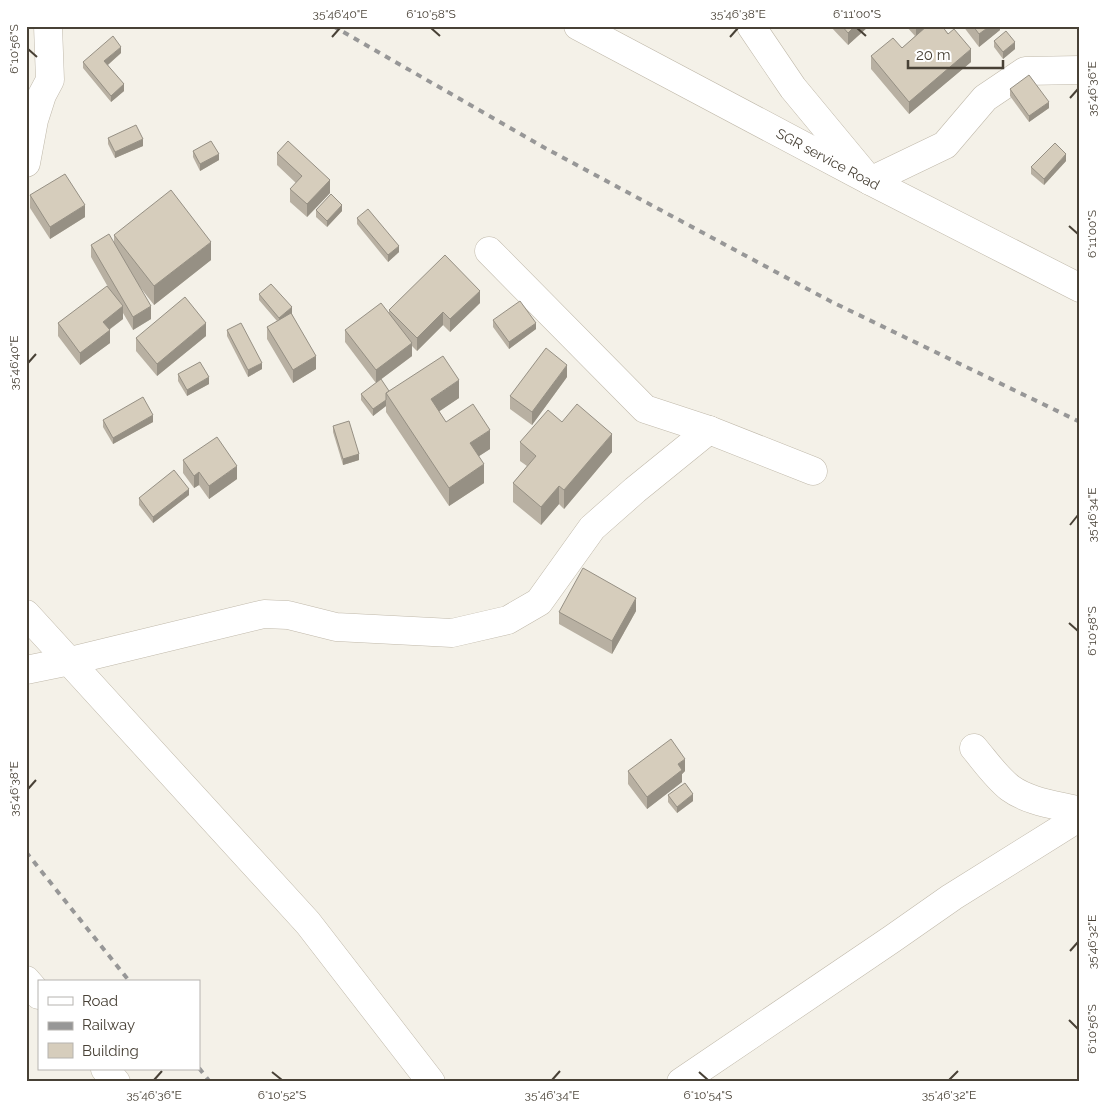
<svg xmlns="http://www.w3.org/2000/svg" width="1106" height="1108" font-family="Raleway,sans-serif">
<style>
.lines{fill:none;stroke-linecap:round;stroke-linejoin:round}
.street-casing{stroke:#c0b9aa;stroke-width:29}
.street{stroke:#fff;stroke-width:28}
.rail{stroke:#979797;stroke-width:4;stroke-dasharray:6 6;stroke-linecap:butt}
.wall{fill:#b8b0a2}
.shaded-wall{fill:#969084}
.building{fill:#d6cdbc;stroke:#969084}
.ticks{fill:none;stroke:#484136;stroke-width:2}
.labels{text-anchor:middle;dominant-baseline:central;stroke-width:4.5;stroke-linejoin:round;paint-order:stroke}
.street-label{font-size:14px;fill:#484136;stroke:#fff}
.neatline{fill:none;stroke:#484136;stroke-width:2}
.ticks-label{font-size:12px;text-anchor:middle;fill:#484136}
</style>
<rect width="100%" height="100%" fill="#f4f1e8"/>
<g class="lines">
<defs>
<g id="street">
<polyline points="578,26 870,181 1080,288"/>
<polyline points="751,26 793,88 870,181 945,145 985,98 1025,71 1080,70"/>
<polyline points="26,163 34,120 42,95 50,80 48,26"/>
<polyline points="489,251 645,409 709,430 813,471"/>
<polyline points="26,614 308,923 431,1082"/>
<polyline points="26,670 70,661 264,614 288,615 336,627 452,633 508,620 539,602 592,528 635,490 709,430"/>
<path d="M974,748C985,761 996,777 1010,788C1029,802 1057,805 1080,811"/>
<polyline points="26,980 39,995"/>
<polyline points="105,1069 116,1082"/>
<polyline points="681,1082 892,939 952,897 1080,817"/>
</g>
</defs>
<!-- street casing -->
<use href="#street" class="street-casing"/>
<!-- street -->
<use href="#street" class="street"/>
<!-- rail -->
<g class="rail">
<polyline points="333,26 545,148 830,301 1080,422"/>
<polyline points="26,852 130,982"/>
<polyline points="199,1068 210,1082"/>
</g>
</g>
<!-- wall -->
<g class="wall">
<polygon points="830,26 869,26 848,45"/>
<polygon points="906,26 942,26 971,62 909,114 871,69 871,56 902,48 915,36"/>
<polygon points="963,26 1000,26 1000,30 979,47"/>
<polygon points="994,41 1015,49 1003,59 994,47"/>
<polygon points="121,53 108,65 124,91 111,102 83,68 83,62"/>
<polygon points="1010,89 1049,108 1029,122 1010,96"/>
<polygon points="108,138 143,146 115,158 108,144"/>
<polygon points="193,151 219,160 200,171 193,157"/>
<polygon points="277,153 330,193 307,217 290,202 290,189 296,183 277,165"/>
<polygon points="1066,161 1044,185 1031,174 1031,167"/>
<polygon points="30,195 85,217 50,239 30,208"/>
<polygon points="316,210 342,211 327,227 316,217"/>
<polygon points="357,218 399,252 388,262 357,224"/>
<polygon points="114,235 211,260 154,305 140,287 151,319 133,330 123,313 123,319 109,330 110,343 80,365 58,336 58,323 108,287 91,257 91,245 114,242"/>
<polygon points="259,294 292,314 316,369 293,383 267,339 267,327 277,321 259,300"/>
<polygon points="480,303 450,332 443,325 417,351 412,346 412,356 376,383 345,342 345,330 389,313 389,310"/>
<polygon points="493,320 536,329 509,349 493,327"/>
<polygon points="227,330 262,369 248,377 227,336"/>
<polygon points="206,336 157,376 136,351 136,338"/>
<polygon points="178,374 209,384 187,396 178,381"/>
<polygon points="567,377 532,425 510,409 510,396"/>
<polygon points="389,391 459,398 439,411 446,422 490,449 479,456 484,483 449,506 386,412 386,406 373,416 361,400 361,394"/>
<polygon points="103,420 153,422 113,444 103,427"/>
<polygon points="562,422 612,452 564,509 559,504 541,525 513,502 513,483 527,466 520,461 520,442"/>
<polygon points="333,426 359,460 343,465 333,432"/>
<polygon points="183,460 237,479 209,499 199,485 194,488 183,473"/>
<polygon points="189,495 153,523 139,505 139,498"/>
<polygon points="636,611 612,654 559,624 559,612"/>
<polygon points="628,771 685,771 682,774 682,782 647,809 628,784"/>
<polygon points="668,795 693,801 677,813 668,802"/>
</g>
<!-- shaded-wall -->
<g class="shaded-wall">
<polygon points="855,26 869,26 848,45 848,33"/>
<polygon points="916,26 930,26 916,37"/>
<polygon points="990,26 1000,26 1000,30 979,47 979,34"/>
<polygon points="1015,42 1015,49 1003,59 1003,52"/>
<polygon points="121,47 121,53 104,68 104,61"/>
<polygon points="971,49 971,62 909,114 909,102"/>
<polygon points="124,84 124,91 111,102 111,96"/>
<polygon points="1049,102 1049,108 1029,122 1029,116"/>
<polygon points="143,139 143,146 115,158 115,152"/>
<polygon points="219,154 219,160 200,171 200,164"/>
<polygon points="1066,154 1066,161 1044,185 1044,179"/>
<polygon points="330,180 330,193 307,217 307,204"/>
<polygon points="85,205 85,217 50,239 50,227"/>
<polygon points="342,205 342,211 327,227 327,221"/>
<polygon points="211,242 211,260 154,305 154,286"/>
<polygon points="399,246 399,252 388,262 388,255"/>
<polygon points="480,291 480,303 450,332 450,319"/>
<polygon points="123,306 123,319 103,334 103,322"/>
<polygon points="151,306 151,319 133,330 133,317"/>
<polygon points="292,307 292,314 279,324 279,318"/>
<polygon points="443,312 443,325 417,351 417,338"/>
<polygon points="206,323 206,336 157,376 157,364"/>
<polygon points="536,323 536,329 509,349 509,342"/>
<polygon points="110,330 110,343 80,365 80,353"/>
<polygon points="412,343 412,356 376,383 376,370"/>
<polygon points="316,356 316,369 293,383 293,370"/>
<polygon points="262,363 262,369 248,377 248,370"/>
<polygon points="567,365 567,377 532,425 532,412"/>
<polygon points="209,377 209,384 187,396 187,390"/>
<polygon points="459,380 459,398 431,417 431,399"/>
<polygon points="386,400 386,406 373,416 373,409"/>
<polygon points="153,415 153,422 113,444 113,438"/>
<polygon points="490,430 490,449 470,462 470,443"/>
<polygon points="612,434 612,452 564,509 564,490"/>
<polygon points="359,454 359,460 343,465 343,459"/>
<polygon points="484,464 484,483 449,506 449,488"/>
<polygon points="237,466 237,479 209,499 209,486"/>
<polygon points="199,472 199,485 194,488 194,476"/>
<polygon points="559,486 559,504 541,525 541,507"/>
<polygon points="189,489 189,495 153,523 153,517"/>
<polygon points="636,598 636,611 612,654 612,641"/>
<polygon points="685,759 685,771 682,774 682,782 647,809 647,797 678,764"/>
<polygon points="693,794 693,801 677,813 677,807"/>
</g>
<!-- building -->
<g class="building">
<polygon points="842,26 855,26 848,33"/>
<polygon points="927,26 942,26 948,34 954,29 971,49 909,102 871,56 893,38 902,48"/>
<polygon points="973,26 990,26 979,34"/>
<polygon points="1006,31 1015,42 1003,52 994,41"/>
<polygon points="113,36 121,47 104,61 124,84 111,96 83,62"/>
<polygon points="1029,75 1049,102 1029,116 1010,89"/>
<polygon points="136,125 143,139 115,152 108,138"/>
<polygon points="211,141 219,154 200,164 193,151"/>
<polygon points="288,141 330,180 307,204 290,189 302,176 277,153"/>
<polygon points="1055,143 1066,154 1044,179 1031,167"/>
<polygon points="65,174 85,205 50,227 30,195"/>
<polygon points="171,190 211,242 154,286 114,235"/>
<polygon points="331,194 342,205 327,221 316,210"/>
<polygon points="368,209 399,246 388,255 357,218"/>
<polygon points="109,234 151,306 133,317 91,245"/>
<polygon points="445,255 480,291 450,319 443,312 417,338 389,310"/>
<polygon points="271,284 292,307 279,318 259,294"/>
<polygon points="107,286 123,306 103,322 110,330 80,353 58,323"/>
<polygon points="185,297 206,323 157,364 136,338"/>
<polygon points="520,301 536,323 509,342 493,320"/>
<polygon points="381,303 412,343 376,370 345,330"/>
<polygon points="291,313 316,356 293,370 267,327"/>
<polygon points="241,323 262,363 248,370 227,330"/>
<polygon points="546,348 567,365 532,412 510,396"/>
<polygon points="443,356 459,380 431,399 446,422 473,404 490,430 470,443 484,464 449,488 386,393"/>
<polygon points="200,362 209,377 187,390 178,374"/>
<polygon points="381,379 389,391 386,393 386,400 373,409 361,394"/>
<polygon points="143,397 153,415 113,438 103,420"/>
<polygon points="577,404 612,434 564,490 559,486 541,507 513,483 536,456 520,442 548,410 562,422"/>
<polygon points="349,421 359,454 343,459 333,426"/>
<polygon points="217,437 237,466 209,486 199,472 194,476 183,460"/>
<polygon points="174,470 189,489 153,517 139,498"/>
<polygon points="583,568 636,598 612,641 559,612"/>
<polygon points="671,739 685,759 678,764 682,770 647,797 628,771"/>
<polygon points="685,783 693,794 677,807 668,795"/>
</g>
<!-- ticks -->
<path class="ticks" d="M431,28L440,36M857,28L866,36M332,37L340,28M730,37L738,28M28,49L37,57M1070,98L1078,89M1069,226L1078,234M28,363L36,354M1070,525L1078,515M1069,623L1078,631M28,789L36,780M1070,951L1078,942M1069,1020L1078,1029M272,1072L282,1080M699,1072L708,1080M154,1080L162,1071M552,1080L560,1071M949,1080L958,1071"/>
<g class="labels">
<!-- street labels -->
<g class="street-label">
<text transform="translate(828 159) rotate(28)">SGR service Road</text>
</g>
</g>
<!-- border -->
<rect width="1106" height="1108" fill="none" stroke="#ffffff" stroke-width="55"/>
<!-- legend -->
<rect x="38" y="980" width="162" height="90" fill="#ffffff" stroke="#b6b3af"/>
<rect x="48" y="997" width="25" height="8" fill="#ffffff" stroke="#b6b3af"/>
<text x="82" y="1006" font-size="15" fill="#484136">Road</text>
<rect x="48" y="1022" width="25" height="8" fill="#979797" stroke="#b6b3af"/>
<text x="82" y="1030" font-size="15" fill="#484136">Railway</text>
<rect x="48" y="1043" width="25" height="15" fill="#d6cdbc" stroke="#b6b3af"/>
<text x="82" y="1056" font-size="15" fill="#484136">Building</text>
<!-- scale -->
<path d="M908 60v8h95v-8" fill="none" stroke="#484136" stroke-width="2.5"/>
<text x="916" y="60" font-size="15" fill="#484136" stroke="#ffffff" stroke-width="4" paint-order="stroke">20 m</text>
<rect x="28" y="28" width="1050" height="1052" class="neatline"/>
<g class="ticks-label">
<text x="340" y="18">35°46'40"E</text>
<text x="431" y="18">6°10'58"S</text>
<text x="738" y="18">35°46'38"E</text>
<text x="857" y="18">6°11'00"S</text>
<text transform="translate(14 49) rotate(-90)" y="4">6°10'56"S</text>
<text transform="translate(1092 89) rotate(-90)" y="4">35°46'36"E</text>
<text transform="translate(1092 234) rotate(-90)" y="4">6°11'00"S</text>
<text transform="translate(14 363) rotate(-90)" y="4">35°46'40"E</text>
<text transform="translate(1092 515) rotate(-90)" y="4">35°46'34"E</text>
<text transform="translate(1092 631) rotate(-90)" y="4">6°10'58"S</text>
<text transform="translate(14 789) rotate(-90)" y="4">35°46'38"E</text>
<text transform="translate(1092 942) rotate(-90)" y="4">35°46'32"E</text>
<text transform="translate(1092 1029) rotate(-90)" y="4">6°10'56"S</text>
<text x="154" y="1099">35°46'36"E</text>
<text x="282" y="1099">6°10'52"S</text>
<text x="552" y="1099">35°46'34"E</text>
<text x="708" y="1099">6°10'54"S</text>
<text x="949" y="1099">35°46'32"E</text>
</g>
</svg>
